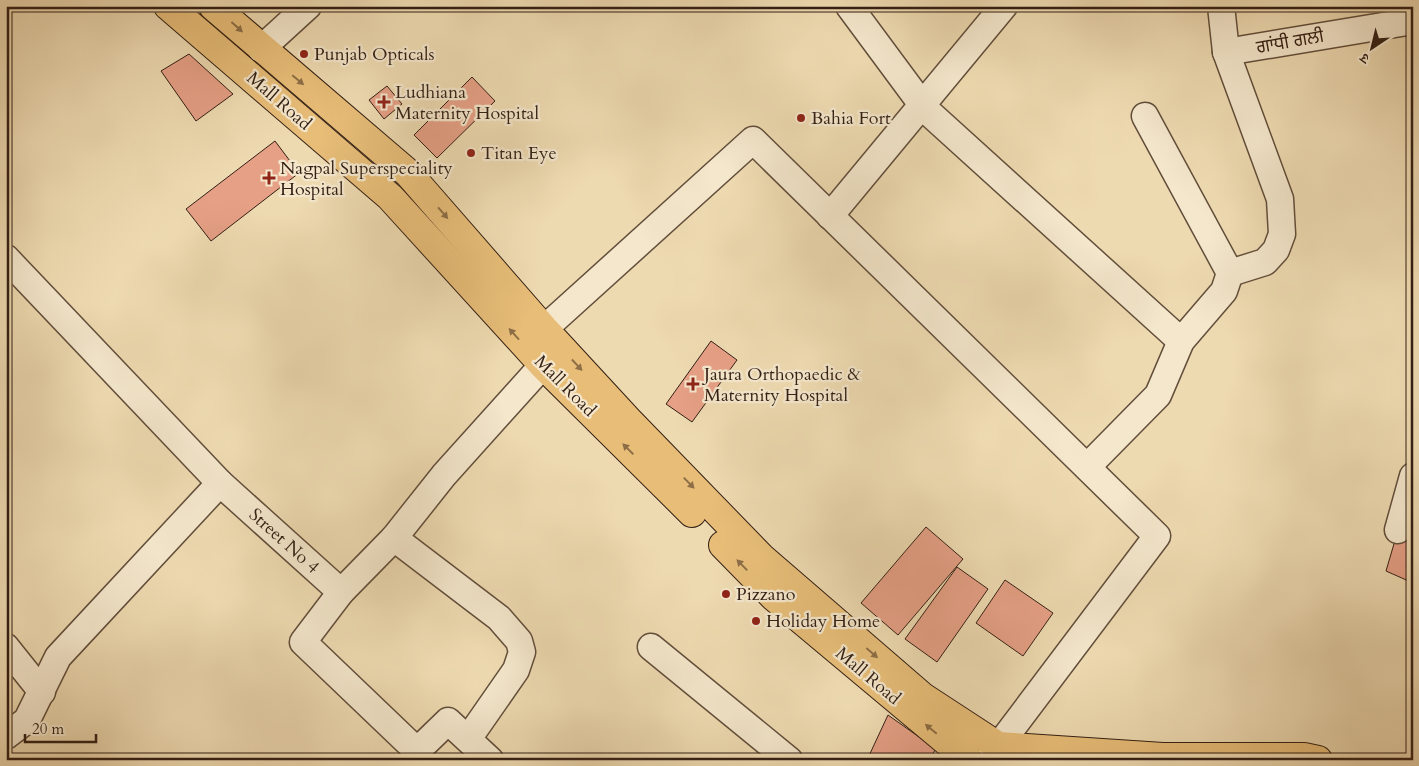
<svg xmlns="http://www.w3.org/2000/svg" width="1419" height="766" font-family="Cardo,'Noto Serif Devanagari','Noto Sans Gurmukhi',serif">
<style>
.building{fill:#e6a086;stroke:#331f14}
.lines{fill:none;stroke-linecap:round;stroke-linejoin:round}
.minor-casing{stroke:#624e3b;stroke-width:29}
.major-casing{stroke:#331f14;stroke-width:30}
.minor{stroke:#f4e7cc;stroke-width:26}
.major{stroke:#e7bd78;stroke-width:28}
.oneway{fill:#8d6e46}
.poi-dot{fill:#8f2418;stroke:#f4e7cc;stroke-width:2}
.labels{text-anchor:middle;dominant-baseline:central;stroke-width:4.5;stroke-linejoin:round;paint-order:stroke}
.street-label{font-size:18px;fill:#331f14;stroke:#f4e7cc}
.poi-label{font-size:18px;fill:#331f14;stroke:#f4e7cc;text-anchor:start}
</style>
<rect width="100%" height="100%" fill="#eedab1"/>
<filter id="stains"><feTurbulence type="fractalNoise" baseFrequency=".004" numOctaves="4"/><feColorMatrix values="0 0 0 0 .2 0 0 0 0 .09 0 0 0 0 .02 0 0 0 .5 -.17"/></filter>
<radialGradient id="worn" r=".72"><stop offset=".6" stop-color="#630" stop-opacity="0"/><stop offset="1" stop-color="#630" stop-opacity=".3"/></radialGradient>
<!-- building -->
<g class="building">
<polygon points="189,54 233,94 196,121 161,71"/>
<polygon points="472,77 495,101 437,158 414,135"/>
<polygon points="387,86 402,104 384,119 369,100"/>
<polygon points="275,141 299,173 211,241 186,209"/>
<polygon points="711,341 737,360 692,422 666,404"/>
<polygon points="1413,479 1413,583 1386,571"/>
<polygon points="926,527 963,559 898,635 861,603"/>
<polygon points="957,567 988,589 937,662 905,639"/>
<polygon points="1005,580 1053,613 1023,656 976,623"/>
<polygon points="888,715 936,749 928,760 867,760"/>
</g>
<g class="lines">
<defs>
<g id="minor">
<polyline points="849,6 926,110 1181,341"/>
<polyline points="1221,6 1226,52 1280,199 1282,234 1276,250 1265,262 1230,273"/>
<polyline points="261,49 308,6"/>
<polyline points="1226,52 1413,21"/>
<polyline points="830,216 1004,6"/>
<polyline points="6,258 220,483 341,592 303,642 417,751 448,721 490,760"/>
<polyline points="544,329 753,140 1157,536 988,760"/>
<polyline points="1087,467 1158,395 1181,341 1224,291 1230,273 1145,116"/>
<polyline points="1398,530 1413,476"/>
<polyline points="394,538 499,618 519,641 522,652 516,670 468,739"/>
<polyline points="341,592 394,538 444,475 543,365"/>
<polyline points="6,647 42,692"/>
<polyline points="651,647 789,760"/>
<polyline points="6,736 27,720 58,657 220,483"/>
</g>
<g id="major">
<polyline points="168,6 390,197 543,365 692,513"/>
<polyline points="213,6 408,173 544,329 628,420 761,557 923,697 998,746 1163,757 1304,757 1318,760"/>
<polyline points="723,545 774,597 969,760"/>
</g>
</defs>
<!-- minor casing -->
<use href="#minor" class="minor-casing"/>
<!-- major casing -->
<use href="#major" class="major-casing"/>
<!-- minor -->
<use href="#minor" class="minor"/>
<!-- major -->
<use href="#major" class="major"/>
</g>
<!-- one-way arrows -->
<defs><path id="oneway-solid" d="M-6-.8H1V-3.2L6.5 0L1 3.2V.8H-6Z" transform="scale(1.25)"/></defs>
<g class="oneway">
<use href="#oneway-solid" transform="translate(237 27) rotate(42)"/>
<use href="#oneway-solid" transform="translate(298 80) rotate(40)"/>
<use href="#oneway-solid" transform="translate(443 213) rotate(49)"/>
<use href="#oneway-solid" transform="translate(514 334) rotate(-132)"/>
<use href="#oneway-solid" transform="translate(577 365) rotate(47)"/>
<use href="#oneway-solid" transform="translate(628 449) rotate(-135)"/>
<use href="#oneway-solid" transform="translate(689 483) rotate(46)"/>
<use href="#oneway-solid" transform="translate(742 565) rotate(-134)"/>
<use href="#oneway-solid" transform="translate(872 653) rotate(41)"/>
<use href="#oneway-solid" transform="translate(931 729) rotate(-140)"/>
</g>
<!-- markers -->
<g class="poi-dot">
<circle cx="304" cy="54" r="5"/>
<path d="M381.5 94.5h5v5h5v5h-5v5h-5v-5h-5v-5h5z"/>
<circle cx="801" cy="118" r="5"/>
<circle cx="471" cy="153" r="5"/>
<path d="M266.5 170.5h5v5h5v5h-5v5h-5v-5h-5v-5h5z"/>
<path d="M690.5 376.5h5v5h5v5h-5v5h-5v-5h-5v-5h5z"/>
<circle cx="726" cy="594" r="5"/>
<circle cx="756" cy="621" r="5"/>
</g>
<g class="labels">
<!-- street labels -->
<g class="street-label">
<text transform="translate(1290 42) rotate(-10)">ਗਾਂਧੀ ਗਲੀ</text>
<text transform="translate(279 101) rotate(41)">Mall Road</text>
<text transform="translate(565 386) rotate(45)">Mall Road</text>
<text transform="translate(284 541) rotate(42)">Street No 4</text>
<text transform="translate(868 676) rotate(40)">Mall Road</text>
</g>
<!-- poi labels -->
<g class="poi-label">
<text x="314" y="54">Punjab Opticals</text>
<text x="395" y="92">Ludhiana<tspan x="395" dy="21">Maternity Hospital</tspan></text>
<text x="811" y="118">Bahia Fort</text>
<text x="481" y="153">Titan Eye</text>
<text x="280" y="168">Nagpal Superspeciality<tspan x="280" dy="21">Hospital</tspan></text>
<text x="704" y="374">Jaura Orthopaedic &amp;<tspan x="704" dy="21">Maternity Hospital</tspan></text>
<text x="736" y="594">Pizzano</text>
<text x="766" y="621">Holiday Home</text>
</g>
</g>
<!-- margin -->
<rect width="1419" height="766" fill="none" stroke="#eedab1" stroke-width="25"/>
<rect x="8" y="8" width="1404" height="751" fill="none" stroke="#331f14" stroke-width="2.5"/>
<rect x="12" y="12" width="1394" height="741" fill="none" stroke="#331f14"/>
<!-- north arrow -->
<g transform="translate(1372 48) rotate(215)" stroke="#f4e7cc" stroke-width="4" paint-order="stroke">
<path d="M0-4L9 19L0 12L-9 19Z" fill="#331f14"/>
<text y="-8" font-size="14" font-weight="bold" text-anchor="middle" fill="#331f14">उ</text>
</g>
<!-- scale -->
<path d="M25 734v8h71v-8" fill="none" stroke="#331f14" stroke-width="2.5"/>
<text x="32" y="734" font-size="15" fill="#331f14" stroke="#f4e7cc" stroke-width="4" paint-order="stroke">20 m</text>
<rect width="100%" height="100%" filter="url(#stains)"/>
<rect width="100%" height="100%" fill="url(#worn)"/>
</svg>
